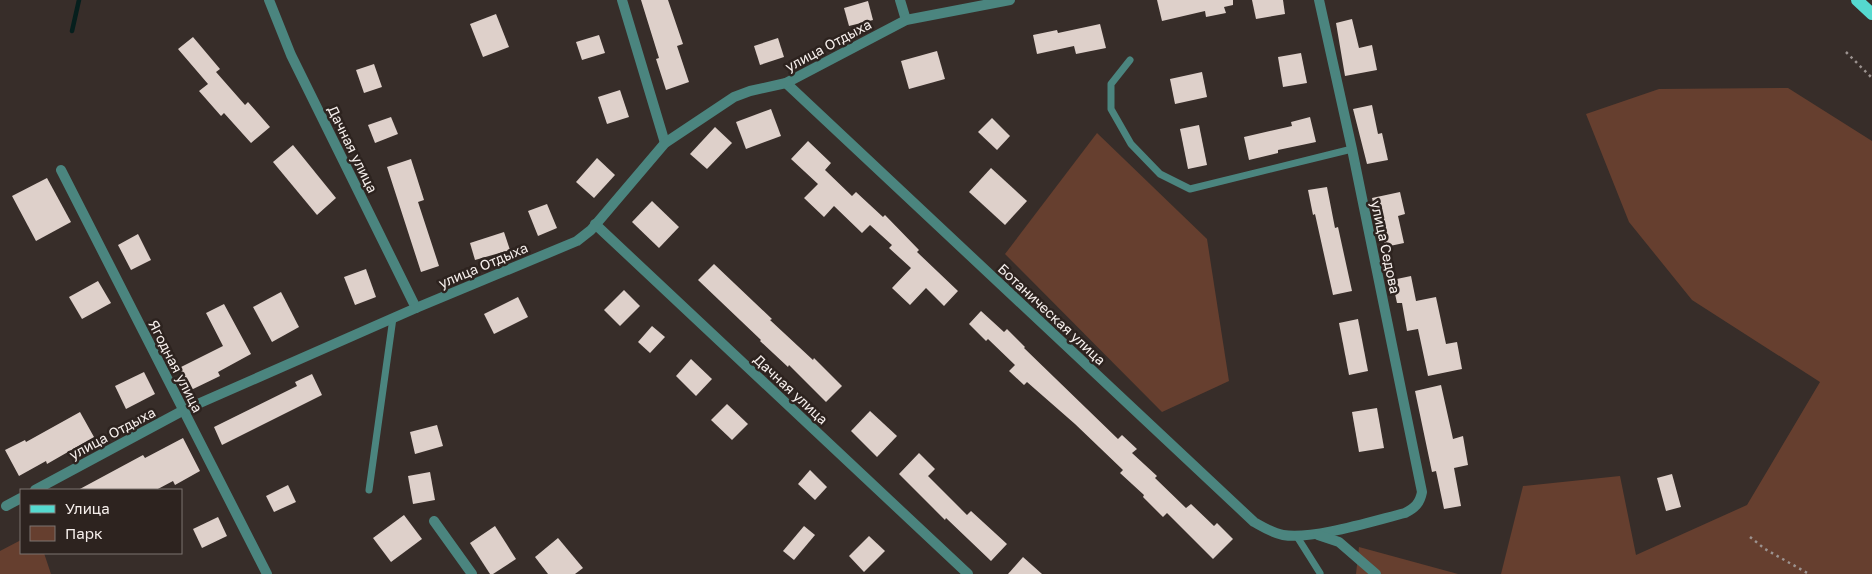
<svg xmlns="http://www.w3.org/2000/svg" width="1872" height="574" font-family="'Golos Text',sans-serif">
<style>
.green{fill:#663f2f}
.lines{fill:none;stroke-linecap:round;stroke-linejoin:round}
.stream{stroke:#061f1d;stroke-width:4.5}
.building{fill:#ded0ca}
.path{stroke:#9c9390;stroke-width:2.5;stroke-dasharray:2.5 4;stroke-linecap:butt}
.service{stroke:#4b857f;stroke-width:7}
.minor{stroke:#4b857f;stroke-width:10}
.primary{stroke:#55d9cf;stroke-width:12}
.labels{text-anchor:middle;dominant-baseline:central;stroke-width:5;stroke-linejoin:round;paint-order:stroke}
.street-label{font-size:14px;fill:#f6efec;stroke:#2d231f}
</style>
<rect width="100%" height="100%" fill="#372d29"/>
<!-- green -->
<g class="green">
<polygon points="1788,88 1872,141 1872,574 1501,574 1523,486 1620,476 1636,555 1747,505 1820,382 1692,300 1629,222 1586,114 1659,89"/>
<polygon points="1097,133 1207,239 1229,381 1162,412 1005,254"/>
<polygon points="21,540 21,553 44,553 51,574 0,574 0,551"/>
<polygon points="1359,547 1458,574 1356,574"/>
</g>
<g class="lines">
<!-- stream -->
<polyline class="stream" points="72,31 79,0"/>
</g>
<!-- building -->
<g class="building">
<polygon points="641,0 668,0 683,44 677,46 689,82 666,90 656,59 659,58"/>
<polygon points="1157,0 1233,0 1233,5 1224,7 1226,13 1206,17 1205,11 1162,21"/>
<polygon points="1252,0 1283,0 1285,14 1256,19"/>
<polygon points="868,1 873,20 849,26 844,8"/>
<polygon points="496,14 509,47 483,57 470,24"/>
<polygon points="1352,19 1359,48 1372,45 1377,70 1345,76 1336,23"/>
<polygon points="1100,24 1106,48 1076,54 1074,46 1037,54 1033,35 1057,30 1058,33"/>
<polygon points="599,35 605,53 582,60 576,42"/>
<polygon points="193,37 220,69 216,72 245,105 248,102 270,127 251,143 224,113 221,116 199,91 208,84 178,49"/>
<polygon points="778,38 784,57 760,65 754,46"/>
<polygon points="937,51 945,79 909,89 901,61"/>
<polygon points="1301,53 1307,83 1283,87 1278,57"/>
<polygon points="374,64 382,87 364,93 356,70"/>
<polygon points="1202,72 1207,97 1175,104 1170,79"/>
<polygon points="620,90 629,117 607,124 598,97"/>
<polygon points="1372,105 1378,134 1382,133 1388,160 1367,164 1353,109"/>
<polygon points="771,109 781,136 746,149 736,122"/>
<polygon points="391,117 398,134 375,143 368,125"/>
<polygon points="1310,117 1316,142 1278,150 1278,153 1249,160 1244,137 1292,126 1291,122"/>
<polygon points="992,118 1010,136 997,150 978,132"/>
<polygon points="1199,125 1207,165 1188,169 1180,129"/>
<polygon points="715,127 732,143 707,169 690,154"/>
<polygon points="808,141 831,163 825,170 852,196 856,192 883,217 885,215 919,250 917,252 958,291 944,306 926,288 910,305 892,288 911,268 889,248 892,245 870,225 862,233 834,206 824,217 804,198 818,184 791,159"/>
<polygon points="293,145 336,198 317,215 273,162"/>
<polygon points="597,158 615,175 594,198 576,182"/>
<polygon points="411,159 424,200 418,202 439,266 421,272 387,167"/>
<polygon points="991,168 1027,201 1005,225 969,192"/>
<polygon points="47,178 71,222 36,241 12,196"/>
<polygon points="1327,187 1335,228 1338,227 1352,291 1333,295 1315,214 1313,215 1308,190"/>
<polygon points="1400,192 1405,214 1398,216 1404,243 1385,247 1380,220 1377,220 1372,198"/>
<polygon points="652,201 679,227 659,248 632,222"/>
<polygon points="547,204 557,228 538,236 528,211"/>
<polygon points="504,232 510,250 475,260 470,243"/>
<polygon points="138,234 151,260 131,270 118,245"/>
<polygon points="714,264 772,319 770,320 813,360 814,358 842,386 826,402 789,365 788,367 760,341 761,340 698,280"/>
<polygon points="366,269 376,297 355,305 344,277"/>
<polygon points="1411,276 1416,301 1436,297 1446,344 1457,342 1462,369 1428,376 1418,329 1407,331 1402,303 1397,303 1392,280"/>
<polygon points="98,281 111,303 82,319 69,297"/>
<polygon points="624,290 640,306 620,326 604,310"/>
<polygon points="281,292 299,327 272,342 253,307"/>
<polygon points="518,297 528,317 494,334 484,314"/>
<polygon points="224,304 251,354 218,372 220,376 191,390 179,368 223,346 206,313"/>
<polygon points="981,311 1004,332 1007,329 1025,347 1024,348 1118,439 1122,435 1137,449 1132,453 1157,476 1155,478 1186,508 1191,504 1214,526 1217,523 1233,539 1213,559 1167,513 1163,517 1143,497 1144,495 1120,473 1123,470 1075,424 1027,382 1024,385 1009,371 1015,365 988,339 986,341 969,324"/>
<polygon points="1358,319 1368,371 1349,375 1339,323"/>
<polygon points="652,326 665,337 650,353 638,342"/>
<polygon points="691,359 712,379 696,396 676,376"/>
<polygon points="144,372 155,394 126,409 115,386"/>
<polygon points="312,374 322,395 222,445 214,427 297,386 295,382"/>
<polygon points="1441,385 1453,439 1463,436 1468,465 1454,468 1461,506 1444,509 1436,471 1432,472 1415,391"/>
<polygon points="727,404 748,424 732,440 711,420"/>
<polygon points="1377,408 1384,448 1359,452 1352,412"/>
<polygon points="870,411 897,436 877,457 851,431"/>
<polygon points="80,412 94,437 47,464 46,461 19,476 5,450 25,440 26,442"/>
<polygon points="437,425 443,446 415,454 410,432"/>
<polygon points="183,438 200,471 175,485 173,481 156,490 78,490 143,455 145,458"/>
<polygon points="919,453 935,469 928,476 967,515 971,511 1007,544 991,561 946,518 945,520 899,474"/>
<polygon points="810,470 827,487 815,500 798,484"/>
<polygon points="430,472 435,500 413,504 408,476"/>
<polygon points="1672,474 1681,507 1666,511 1657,478"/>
<polygon points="288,485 296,502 274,512 266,496"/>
<polygon points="404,515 422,539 391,562 373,538"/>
<polygon points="218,517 227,536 202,548 193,529"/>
<polygon points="495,526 516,559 493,574 490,574 470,543"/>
<polygon points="804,526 815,535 794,560 783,551"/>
<polygon points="869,536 885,551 864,572 849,556"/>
<polygon points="558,538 583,568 575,574 548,574 535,557"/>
<polygon points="1023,557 1042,574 1008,574"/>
</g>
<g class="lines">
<!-- path -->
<g class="path">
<polyline points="1846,52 1872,78"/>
<polyline points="1750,537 1765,549 1809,574"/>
</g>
<!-- service -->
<g class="service">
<polyline points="1130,60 1111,84 1111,109 1131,144 1160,174 1190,189 1352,149"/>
<polyline points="369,490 393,318"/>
<polyline points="1296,535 1320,573"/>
</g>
<!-- minor -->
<g class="minor">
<polyline points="269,0 291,55 416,308"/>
<polyline points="622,0 665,143"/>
<polyline points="900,0 906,20"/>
<path d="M786,83L1254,522C1263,527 1272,533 1283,535C1313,540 1373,521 1405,513C1415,508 1420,503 1422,492L1352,149L1319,0"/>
<polyline points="61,170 267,574"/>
<polyline points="595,224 968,574"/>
<polyline points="35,490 184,410 416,308 577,241 591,230 665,143 734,97 750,91 786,83 906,20 1010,0"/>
<polyline points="6,506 21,498"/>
<polyline points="434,521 472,574"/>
<polyline points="1318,535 1339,542 1376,574"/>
</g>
<!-- primary -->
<polyline class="primary" points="1857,0 1872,14"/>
</g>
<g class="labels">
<!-- street labels -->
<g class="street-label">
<text transform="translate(828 45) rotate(-28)">улица Отдыха</text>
<text transform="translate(353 149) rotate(64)">Дачная улица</text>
<text transform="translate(1386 247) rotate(78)">улица Седова</text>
<text transform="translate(483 265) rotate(-23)">улица Отдыха</text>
<text transform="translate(1052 314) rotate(43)">Ботаническая улица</text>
<text transform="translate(176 366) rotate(63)">Ягодная улица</text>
<text transform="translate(791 389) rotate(43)">Дачная улица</text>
<text transform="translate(112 433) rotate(-28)">улица Отдыха</text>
</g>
</g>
<!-- legend -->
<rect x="20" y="489" width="162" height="65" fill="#2d231f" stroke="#7d7571"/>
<rect x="30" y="505" width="25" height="8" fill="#55d9cf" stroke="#7d7571"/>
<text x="65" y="514" font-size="15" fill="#f6efec">Улица</text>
<rect x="30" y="526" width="25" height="15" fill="#663f2f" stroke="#7d7571"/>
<text x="65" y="539" font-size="15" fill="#f6efec">Парк</text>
</svg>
